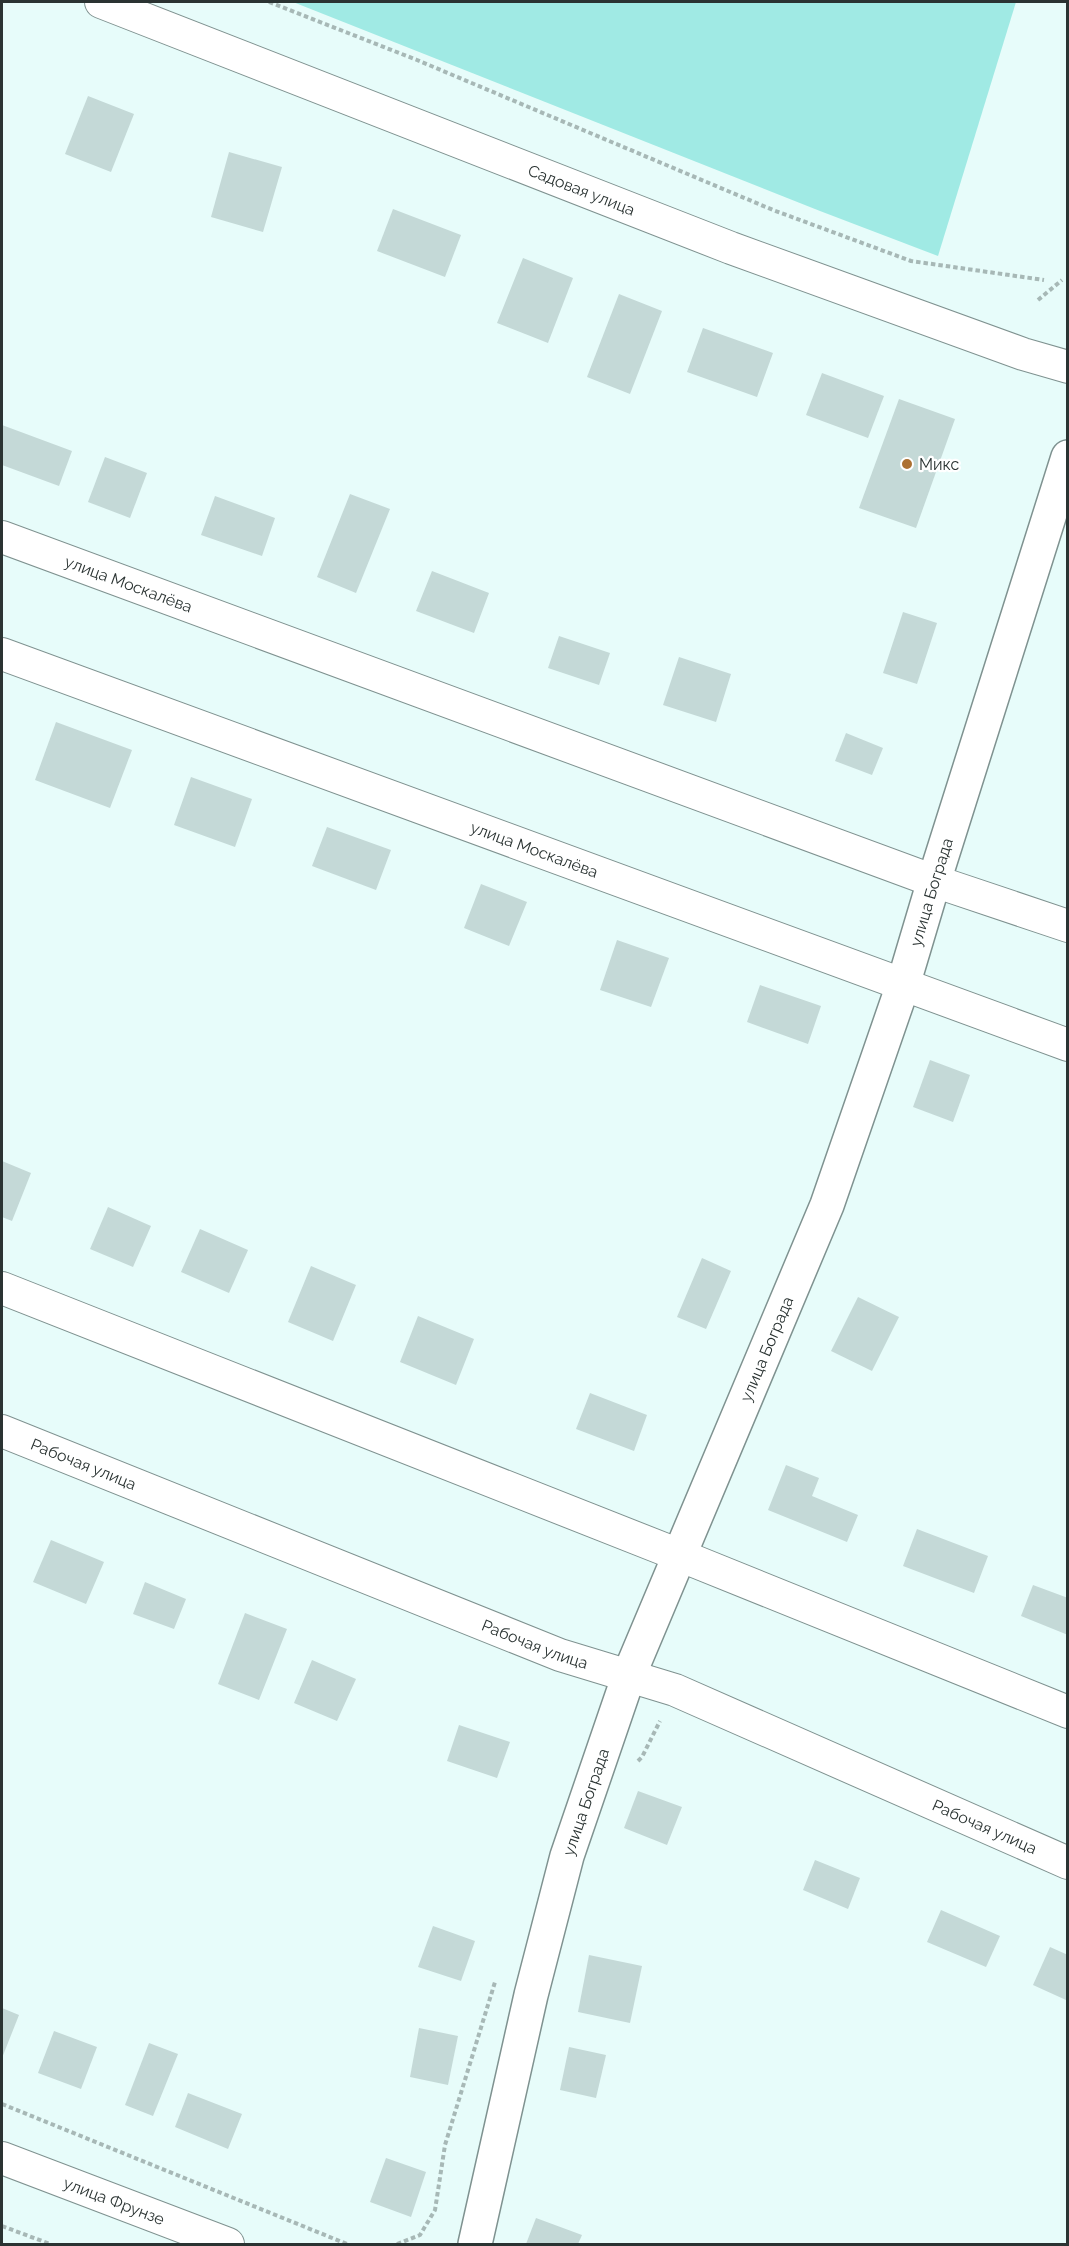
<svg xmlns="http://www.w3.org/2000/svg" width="1069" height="2246" font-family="Raleway,sans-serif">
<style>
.green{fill:#a0eae4}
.building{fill:#c4d9d7}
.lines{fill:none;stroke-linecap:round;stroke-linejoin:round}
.minor-casing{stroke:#7f9290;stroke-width:34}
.primary-casing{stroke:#7f9290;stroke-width:36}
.path{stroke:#a7b8b6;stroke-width:4;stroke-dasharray:4.5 3;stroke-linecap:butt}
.minor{stroke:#fff;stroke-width:32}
.primary{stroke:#fff;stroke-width:33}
.poi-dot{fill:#ac7032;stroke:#fff;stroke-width:2}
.labels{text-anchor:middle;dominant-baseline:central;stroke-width:4.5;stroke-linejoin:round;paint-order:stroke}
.street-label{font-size:16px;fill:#2a3332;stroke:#fff}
.poi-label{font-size:16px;fill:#2a3332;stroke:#fff;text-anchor:start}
</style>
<rect width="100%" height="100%" fill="#e7fcfa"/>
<!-- green -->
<polygon class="green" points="293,2 1016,2 938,256 820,211"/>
<!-- building -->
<g class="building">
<polygon points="88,96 134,114 111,172 65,154"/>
<polygon points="229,152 282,167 263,232 211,217"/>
<polygon points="393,209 461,235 445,277 377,251"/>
<polygon points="523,258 573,278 548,343 497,323"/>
<polygon points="619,294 662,311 630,394 587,377"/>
<polygon points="703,328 773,353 757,397 687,372"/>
<polygon points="822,373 884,396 868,438 806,415"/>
<polygon points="899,399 955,419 916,528 859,508"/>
<polygon points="2,425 72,451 59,486 2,465"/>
<polygon points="105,457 147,473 130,518 88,502"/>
<polygon points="350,494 390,509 356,593 317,577"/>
<polygon points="215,496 275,518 262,556 201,535"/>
<polygon points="432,571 489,593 474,633 416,611"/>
<polygon points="903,612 937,623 917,684 883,673"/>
<polygon points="559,636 610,653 599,685 548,668"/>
<polygon points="679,657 731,674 716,722 663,705"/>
<polygon points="56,722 132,750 110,808 35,780"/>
<polygon points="846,733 883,748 872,775 835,761"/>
<polygon points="191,777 252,799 235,847 174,825"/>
<polygon points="327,827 391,850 376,890 312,866"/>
<polygon points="481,884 527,902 509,946 464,928"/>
<polygon points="617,940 669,958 651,1007 600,990"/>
<polygon points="760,985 821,1006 808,1044 747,1022"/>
<polygon points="930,1060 970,1075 953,1122 913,1107"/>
<polygon points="2,1161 31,1173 12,1221 2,1217"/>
<polygon points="108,1207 151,1226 133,1267 90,1249"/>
<polygon points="200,1229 248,1250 229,1293 181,1272"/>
<polygon points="702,1258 731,1271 706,1329 677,1317"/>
<polygon points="311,1266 356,1285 333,1341 288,1322"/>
<polygon points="858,1297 899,1317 872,1371 831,1351"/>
<polygon points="418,1316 474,1339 456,1385 400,1362"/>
<polygon points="590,1393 647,1415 634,1451 576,1429"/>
<polygon points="786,1465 819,1478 812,1496 858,1515 847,1542 768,1510"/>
<polygon points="917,1529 988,1556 974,1593 903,1566"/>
<polygon points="51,1540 104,1562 86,1604 33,1582"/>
<polygon points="145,1582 186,1599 174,1629 133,1614"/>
<polygon points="1033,1585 1068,1598 1068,1635 1021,1616"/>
<polygon points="245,1613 287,1629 259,1700 218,1684"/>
<polygon points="312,1660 356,1679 337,1721 294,1703"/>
<polygon points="459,1725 510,1742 497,1778 447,1761"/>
<polygon points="638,1791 682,1807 667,1845 624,1828"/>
<polygon points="815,1860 860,1878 848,1909 803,1890"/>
<polygon points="941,1910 1000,1936 986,1967 927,1942"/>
<polygon points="433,1926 475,1941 461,1981 418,1967"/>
<polygon points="1050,1947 1068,1955 1066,2000 1033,1985"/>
<polygon points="589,1955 642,1966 630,2023 578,2012"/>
<polygon points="2,2008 19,2015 2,2058"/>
<polygon points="419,2028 458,2036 448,2085 410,2077"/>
<polygon points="54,2031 97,2047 81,2089 38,2073"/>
<polygon points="149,2043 178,2054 153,2116 125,2105"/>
<polygon points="569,2047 606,2055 596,2098 560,2090"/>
<polygon points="188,2093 242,2114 228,2149 175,2127"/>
<polygon points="386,2158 426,2172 411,2217 370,2202"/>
<polygon points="536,2218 582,2235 578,2244 526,2244"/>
</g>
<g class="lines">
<defs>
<g id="minor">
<path id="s1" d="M101,2L731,248L1023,354L1068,367"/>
<path id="s2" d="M2,537L934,881L1068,926"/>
<path id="s3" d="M2,654L1068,1045"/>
<polyline points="2,1288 679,1555 1068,1712"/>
<path id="s4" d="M2,1431L560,1655L675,1690L1068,1863"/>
<path id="s5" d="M2,2158L228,2244"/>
</g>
<g id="primary">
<path id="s6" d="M475,2244L531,1995L567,1856L629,1675L827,1205L903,985L934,881L1068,457"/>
</g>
</defs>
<!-- minor casing -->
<use href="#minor" class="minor-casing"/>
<!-- primary casing -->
<use href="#primary" class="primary-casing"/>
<!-- path -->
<g class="path">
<polyline points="269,2 417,60 773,210 911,261 1044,280"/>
<polyline points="1038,300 1062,280"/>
<polyline points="638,1761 642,1757 660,1721"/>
<polyline points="2,2104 347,2244"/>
<polyline points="2,2226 50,2244"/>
<polyline points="397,2244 420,2235 435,2210 445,2145 495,1982"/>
</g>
<!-- minor -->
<use href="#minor" class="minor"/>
<!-- primary -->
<use href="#primary" class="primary"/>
</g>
<!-- markers -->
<circle class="poi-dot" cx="907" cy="464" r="6"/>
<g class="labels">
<!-- street labels -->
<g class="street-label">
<text stroke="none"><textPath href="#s1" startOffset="516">Садовая улица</textPath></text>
<text stroke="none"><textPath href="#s2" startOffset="135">улица Москалёва</textPath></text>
<text stroke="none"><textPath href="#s3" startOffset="567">улица Москалёва</textPath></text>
<text stroke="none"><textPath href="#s6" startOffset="1430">улица Бограда</textPath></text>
<text stroke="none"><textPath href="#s6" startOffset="944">улица Бограда</textPath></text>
<text stroke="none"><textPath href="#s4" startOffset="88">Рабочая улица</textPath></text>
<text stroke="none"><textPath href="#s4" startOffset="574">Рабочая улица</textPath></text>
<text stroke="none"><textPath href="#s6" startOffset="456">улица Бограда</textPath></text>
<text stroke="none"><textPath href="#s4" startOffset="1060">Рабочая улица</textPath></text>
<text stroke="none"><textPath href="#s5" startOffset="120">улица Фрунзе</textPath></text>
</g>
<!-- poi labels -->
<g class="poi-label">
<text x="919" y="464">Микс</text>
</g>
</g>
<!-- border -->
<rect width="1069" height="2246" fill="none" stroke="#2a3332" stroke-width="6"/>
</svg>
